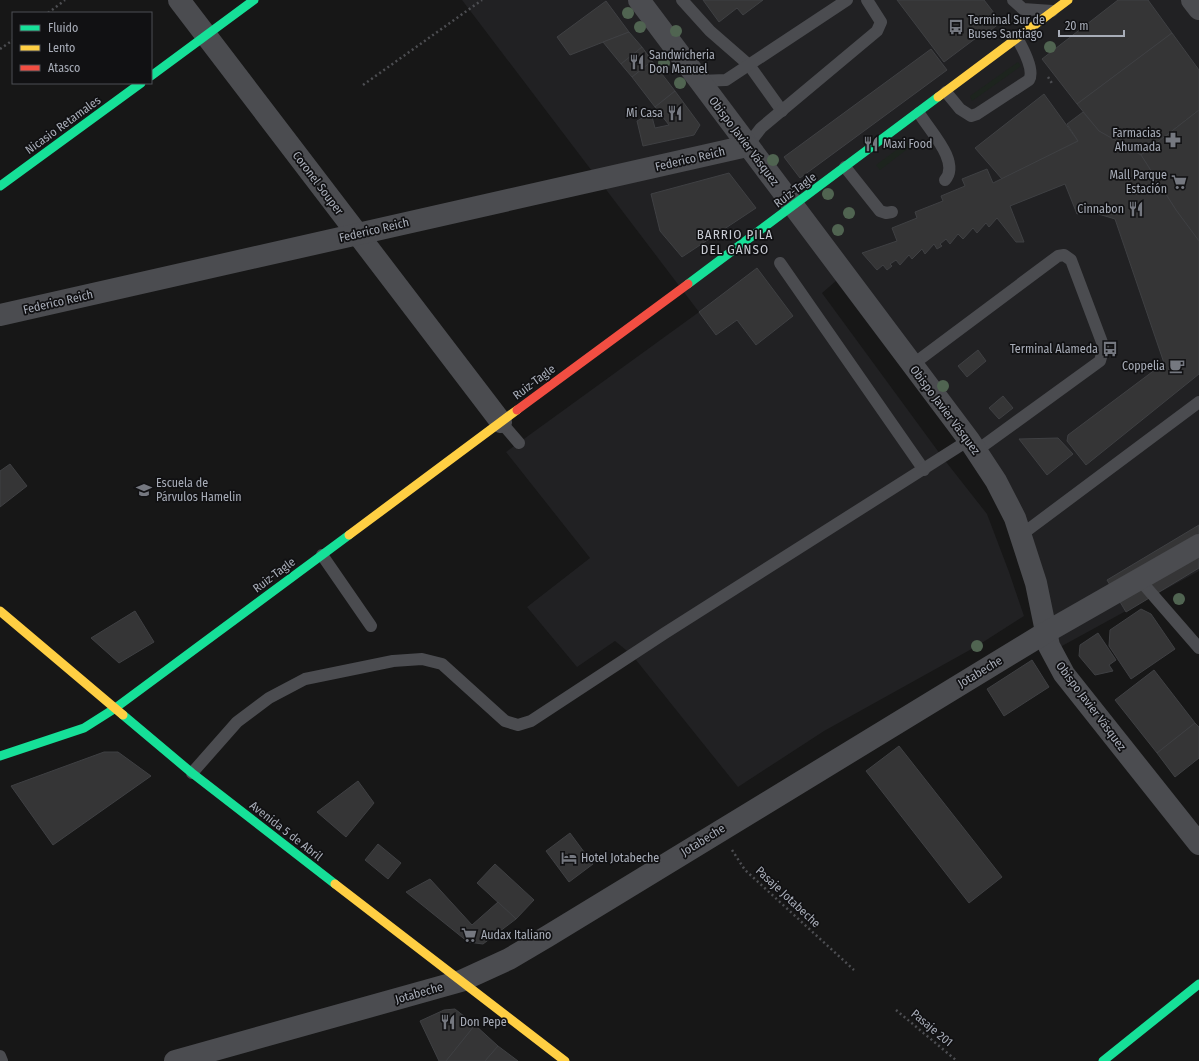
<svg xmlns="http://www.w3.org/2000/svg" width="1199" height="1061" font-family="'Fira Sans Condensed',sans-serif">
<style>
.built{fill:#212123}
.green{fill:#1d241e}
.building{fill:#353536;stroke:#3f4043}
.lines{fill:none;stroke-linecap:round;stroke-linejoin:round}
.path{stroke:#4d4e52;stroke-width:2.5;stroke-dasharray:2 3;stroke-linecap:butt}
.lane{stroke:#4b4c50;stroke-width:12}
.street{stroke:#4b4c50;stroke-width:22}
.fast{stroke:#16e098;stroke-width:9}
.slow{stroke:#ffcf43;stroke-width:9}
.jam{stroke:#f24e42;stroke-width:9}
.tree{fill:#506451}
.labels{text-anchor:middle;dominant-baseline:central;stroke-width:3.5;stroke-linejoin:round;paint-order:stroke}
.poi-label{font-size:12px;fill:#a8adb8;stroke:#111113;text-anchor:start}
.street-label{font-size:12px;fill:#a8adb8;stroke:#111113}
.neighbourhood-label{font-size:13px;letter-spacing:1px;fill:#c9ccd4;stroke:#111113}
</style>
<rect width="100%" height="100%" fill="#171717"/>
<!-- built -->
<polygon class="built" points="462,0 1199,0 1199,571 1051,652 1028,547 981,466 844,274 822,293 943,458 987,514 1009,572 1024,616 977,646 824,731 738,787 632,655 615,641 577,667 527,607 590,558 506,452 699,312"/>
<!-- green -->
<g class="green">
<polygon points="1018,62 1021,66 972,101 970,96"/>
<polygon points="910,140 914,144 880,170 876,165"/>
</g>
<!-- building -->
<g class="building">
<polygon points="703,0 763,0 743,15 737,8 719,22"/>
<polygon points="897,0 984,0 1001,22 986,34 984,32 944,62"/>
<polygon points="1118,0 1148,0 1172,33 1077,104 1042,59"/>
<polygon points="606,1 629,32 570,55 557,37"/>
<polygon points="629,32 642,47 621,64 603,42"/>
<polygon points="1172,33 1199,70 1199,110 1141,155 1099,131 1077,104"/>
<polygon points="642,47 652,61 632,77 621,64"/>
<polygon points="931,49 947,70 800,178 784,157"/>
<polygon points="652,61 675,91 655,107 632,77"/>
<polygon points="675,91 700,125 694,135 643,146 637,121 651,113 655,128 669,125 655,107"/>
<polygon points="1044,94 1078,141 1002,179 975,148"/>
<polygon points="1199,110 1199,241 1176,210 1141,155"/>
<polygon points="1083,112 1099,131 1141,155 1176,210 1199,241 1199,374 1086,465 1067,441 1068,435 1164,363 1115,219 1085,210 1077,214 1065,184 1010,206 1024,242 1016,242 997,218 989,227 986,223 977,233 973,228 963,239 958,234 950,244 946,239 940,244 942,246 937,249 934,244 925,254 922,249 912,259 909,255 900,265 896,260 890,264 892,266 887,270 883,265 877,270 862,253 897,241 892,228 917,218 915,212 943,201 941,196 965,186 962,179 987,169 993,183 1078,141 1067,124"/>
<polygon points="729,173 756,208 682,257 660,231 651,194"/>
<polygon points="757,268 793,316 756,345 737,320 716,335 699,312"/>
<polygon points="978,350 986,361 967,377 958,366"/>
<polygon points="1003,396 1013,408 999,419 989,408"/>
<polygon points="1058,438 1073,454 1047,475 1019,439"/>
<polygon points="10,464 27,486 0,507 0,471"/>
<polygon points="1199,525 1199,568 1126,612 1107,580"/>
<polygon points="1141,609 1151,614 1175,649 1131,679 1109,646 1110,630"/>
<polygon points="135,611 154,642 119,663 91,638"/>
<polygon points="1098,633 1116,660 1109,665 1113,671 1095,675 1079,656 1080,645"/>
<polygon points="1032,660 1049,687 1004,716 987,689"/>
<polygon points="1154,670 1195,723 1157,753 1115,700"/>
<polygon points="1195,723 1199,727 1199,758 1175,777 1157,753"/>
<polygon points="899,746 1002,877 969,903 866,771"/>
<polygon points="104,752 118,752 151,776 53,845 11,786"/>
<polygon points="358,781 374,803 346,837 317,812"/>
<polygon points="570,833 593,864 569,882 546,851"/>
<polygon points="378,844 401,863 388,879 365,860"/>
<polygon points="495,864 534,900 516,919 477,883"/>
<polygon points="430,879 472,925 498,902 516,919 483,944 468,942 406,892"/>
<polygon points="455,1009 475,1025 446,1061 439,1061 420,1021 444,1010"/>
<polygon points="475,1025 498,1046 485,1061 446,1061"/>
<polygon points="498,1046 518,1061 485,1061"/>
</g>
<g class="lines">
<!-- path -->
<g class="path">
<polyline points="48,13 65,0"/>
<polyline points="0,49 13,40"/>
<polyline points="1048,77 1053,85"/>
<polyline points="363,85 482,0"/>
<polyline points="732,850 745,870 854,970"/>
<polyline points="896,1010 957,1061"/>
</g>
<!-- lane -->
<g class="lane">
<polyline points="682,0 710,31 749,65 782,111"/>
<polyline points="1013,0 1023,9 1052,11"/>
<polyline points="699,81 726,80 847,0"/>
<path d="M946,92L960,109L971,116L977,114L1029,80C1035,70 1022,47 1017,38"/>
<path d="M919,113C929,130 961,162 945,180"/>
<polyline points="747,146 761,128 877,31 881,22 867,0"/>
<polyline points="845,167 880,211 886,213 892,212"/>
<polyline points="780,263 924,470"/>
<polyline points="912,365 1058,256 1064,255 1071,260 1103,345 1103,350 1100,361 976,451"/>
<polyline points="501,422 519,443"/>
<polyline points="1021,535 1199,402"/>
<polyline points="322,555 371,626"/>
<polyline points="1139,579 1199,648"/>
<polyline points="192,773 237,722 269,698 305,679 393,661 422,659 442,664 505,721 518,725 531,721 665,633 969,440"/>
<polyline points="0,1056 2,1061"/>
</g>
<!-- street -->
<g class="street">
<polyline points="179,0 501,422"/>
<polyline points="639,0 969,440 996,481 1015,518 1036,583 1049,646 1064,674 1199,844"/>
<polyline points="1192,0 1199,9"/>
<polyline points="0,315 747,146"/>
<polyline points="175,1061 461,981 509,959 548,936 1045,633 1199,545"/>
</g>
<!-- fast -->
<g class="fast">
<polyline points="151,76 254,0"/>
<polyline points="0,186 141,83"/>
<polyline points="688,284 938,97"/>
<polyline points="123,715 192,773 335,884"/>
<polyline points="0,756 84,728 114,709 349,535"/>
<polyline points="1103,1061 1199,984"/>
</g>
<!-- slow -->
<g class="slow">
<polyline points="938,97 1068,0"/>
<polyline points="349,535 517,410"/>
<polyline points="0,611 123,715"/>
<polyline points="335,884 565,1061"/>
</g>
<!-- jam -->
<polyline class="jam" points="517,410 688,284"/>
</g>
<!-- trees -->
<g class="tree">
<circle cx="628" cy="13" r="6"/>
<circle cx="640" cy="27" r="6"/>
<circle cx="676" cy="31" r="6"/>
<circle cx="1050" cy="47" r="6"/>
<circle cx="664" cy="63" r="6"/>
<circle cx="680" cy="83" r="6"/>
<circle cx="773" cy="160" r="6"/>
<circle cx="828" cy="194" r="6"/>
<circle cx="849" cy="213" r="6"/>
<circle cx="838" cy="230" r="6"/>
<circle cx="943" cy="386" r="6"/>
<circle cx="1179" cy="599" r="6"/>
<circle cx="977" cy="646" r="6"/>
</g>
<!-- icons -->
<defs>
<symbol id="bus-bare" viewBox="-9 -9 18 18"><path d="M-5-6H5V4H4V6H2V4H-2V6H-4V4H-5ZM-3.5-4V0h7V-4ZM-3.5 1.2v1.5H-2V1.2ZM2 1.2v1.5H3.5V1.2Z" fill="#757880" stroke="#111113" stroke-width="2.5" paint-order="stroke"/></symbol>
<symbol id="restaurant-bare" viewBox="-9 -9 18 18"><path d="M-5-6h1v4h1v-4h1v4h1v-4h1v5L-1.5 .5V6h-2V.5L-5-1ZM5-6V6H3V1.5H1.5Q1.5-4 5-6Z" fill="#757880" stroke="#111113" stroke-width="2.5" paint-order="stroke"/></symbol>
<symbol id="pharmacy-bare" viewBox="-9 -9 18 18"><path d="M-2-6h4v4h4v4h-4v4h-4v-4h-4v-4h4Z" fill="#757880" stroke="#111113" stroke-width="2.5" paint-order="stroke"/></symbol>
<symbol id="supermarket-bare" viewBox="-9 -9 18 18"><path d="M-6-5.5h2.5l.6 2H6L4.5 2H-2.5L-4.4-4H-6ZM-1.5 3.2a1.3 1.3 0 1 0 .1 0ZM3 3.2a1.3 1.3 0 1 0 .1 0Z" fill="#757880" stroke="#111113" stroke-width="2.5" paint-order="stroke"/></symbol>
<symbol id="cafe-bare" viewBox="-9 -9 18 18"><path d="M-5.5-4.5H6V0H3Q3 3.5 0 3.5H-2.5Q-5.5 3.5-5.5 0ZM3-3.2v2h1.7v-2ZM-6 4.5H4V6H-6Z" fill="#757880" stroke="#111113" stroke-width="2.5" paint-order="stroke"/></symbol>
<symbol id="school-bare" viewBox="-9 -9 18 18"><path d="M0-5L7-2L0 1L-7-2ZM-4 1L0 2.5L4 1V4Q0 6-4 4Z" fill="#757880" stroke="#111113" stroke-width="2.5" paint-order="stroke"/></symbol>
<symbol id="hotel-bare" viewBox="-9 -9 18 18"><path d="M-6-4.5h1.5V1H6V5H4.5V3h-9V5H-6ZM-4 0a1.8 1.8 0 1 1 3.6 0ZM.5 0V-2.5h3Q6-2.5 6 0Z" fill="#757880" stroke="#111113" stroke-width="2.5" paint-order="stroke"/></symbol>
</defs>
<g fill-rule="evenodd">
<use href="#bus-bare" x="945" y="16" width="22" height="22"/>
<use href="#restaurant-bare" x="626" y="51" width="22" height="22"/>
<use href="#restaurant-bare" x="664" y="102" width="22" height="22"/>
<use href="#pharmacy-bare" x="1162" y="129" width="22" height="22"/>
<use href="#restaurant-bare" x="860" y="133" width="22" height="22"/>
<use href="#supermarket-bare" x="1168" y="171" width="22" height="22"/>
<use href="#restaurant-bare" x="1125" y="198" width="22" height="22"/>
<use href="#bus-bare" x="1099" y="338" width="22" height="22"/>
<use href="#cafe-bare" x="1166" y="355" width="22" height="22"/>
<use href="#school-bare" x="133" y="479" width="22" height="22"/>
<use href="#hotel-bare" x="558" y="847" width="22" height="22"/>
<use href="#supermarket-bare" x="458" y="924" width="22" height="22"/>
<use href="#restaurant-bare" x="437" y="1011" width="22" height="22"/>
</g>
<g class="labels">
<!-- poi labels -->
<g class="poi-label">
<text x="968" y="20">Terminal Sur de<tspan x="968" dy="14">Buses Santiago</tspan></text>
<text x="649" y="55">Sandwicheria<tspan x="649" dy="14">Don Manuel</tspan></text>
<text x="663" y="113" text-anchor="end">Mi Casa</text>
<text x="1161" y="133" text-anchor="end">Farmacias<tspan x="1161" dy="14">Ahumada</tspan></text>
<text x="883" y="144">Maxi Food</text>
<text x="1167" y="175" text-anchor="end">Mall Parque<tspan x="1167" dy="14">Estación</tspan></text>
<text x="1124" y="209" text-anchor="end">Cinnabon</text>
<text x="1098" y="349" text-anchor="end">Terminal Alameda</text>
<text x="1165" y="366" text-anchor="end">Coppelia</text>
<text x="156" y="483">Escuela de<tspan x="156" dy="14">Párvulos Hamelin</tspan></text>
<text x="581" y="858">Hotel Jotabeche</text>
<text x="481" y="935">Audax Italiano</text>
<text x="460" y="1022">Don Pepe</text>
</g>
<!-- street labels -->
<g class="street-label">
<text transform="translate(63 125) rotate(-36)">Nicasio Retamales</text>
<text transform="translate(744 141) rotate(53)">Obispo Javier Vásquez</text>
<text transform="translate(690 159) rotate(-13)">Federico Reich</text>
<text transform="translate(318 183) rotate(53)">Coronel Souper</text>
<text transform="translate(795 190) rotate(-37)">Ruiz-Tagle</text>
<text transform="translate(374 230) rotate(-13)">Federico Reich</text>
<text transform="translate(58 302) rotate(-13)">Federico Reich</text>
<text transform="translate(534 382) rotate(-37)">Ruiz-Tagle</text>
<text transform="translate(945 410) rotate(53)">Obispo Javier Vásquez</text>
<text transform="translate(274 575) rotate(-37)">Ruiz-Tagle</text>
<text transform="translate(980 672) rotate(-31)">Jotabeche</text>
<text transform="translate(1091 706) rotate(53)">Obispo Javier Vásquez</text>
<text transform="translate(286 831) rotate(38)">Avenida 5 de Abril</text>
<text transform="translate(703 840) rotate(-32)">Jotabeche</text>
<text transform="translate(788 897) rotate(43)">Pasaje Jotabeche</text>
<text transform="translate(419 993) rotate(-16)">Jotabeche</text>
<text transform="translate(932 1028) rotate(40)">Pasaje 201</text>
</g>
<!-- neighbourhood labels -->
<g class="neighbourhood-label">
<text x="735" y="234">BARRIO PILA<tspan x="735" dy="15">DEL GANSO</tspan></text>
</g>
</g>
<!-- legend -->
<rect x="12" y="12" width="140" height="72" fill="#111113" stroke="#4d4f55"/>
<rect x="20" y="25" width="20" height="6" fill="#16e098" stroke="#4d4f55"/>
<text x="48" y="32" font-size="12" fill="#a8adb8">Fluido</text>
<rect x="20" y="45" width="20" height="6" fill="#ffcf43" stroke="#4d4f55"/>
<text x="48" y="52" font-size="12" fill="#a8adb8">Lento</text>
<rect x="20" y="65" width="20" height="6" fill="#f24e42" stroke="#4d4f55"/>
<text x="48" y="72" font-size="12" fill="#a8adb8">Atasco</text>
<!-- scale -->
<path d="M1059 30v6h65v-6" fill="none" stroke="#a8adb8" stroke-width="2"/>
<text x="1065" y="30" font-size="12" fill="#a8adb8" stroke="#111113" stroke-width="3" paint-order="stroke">20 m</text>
</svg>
